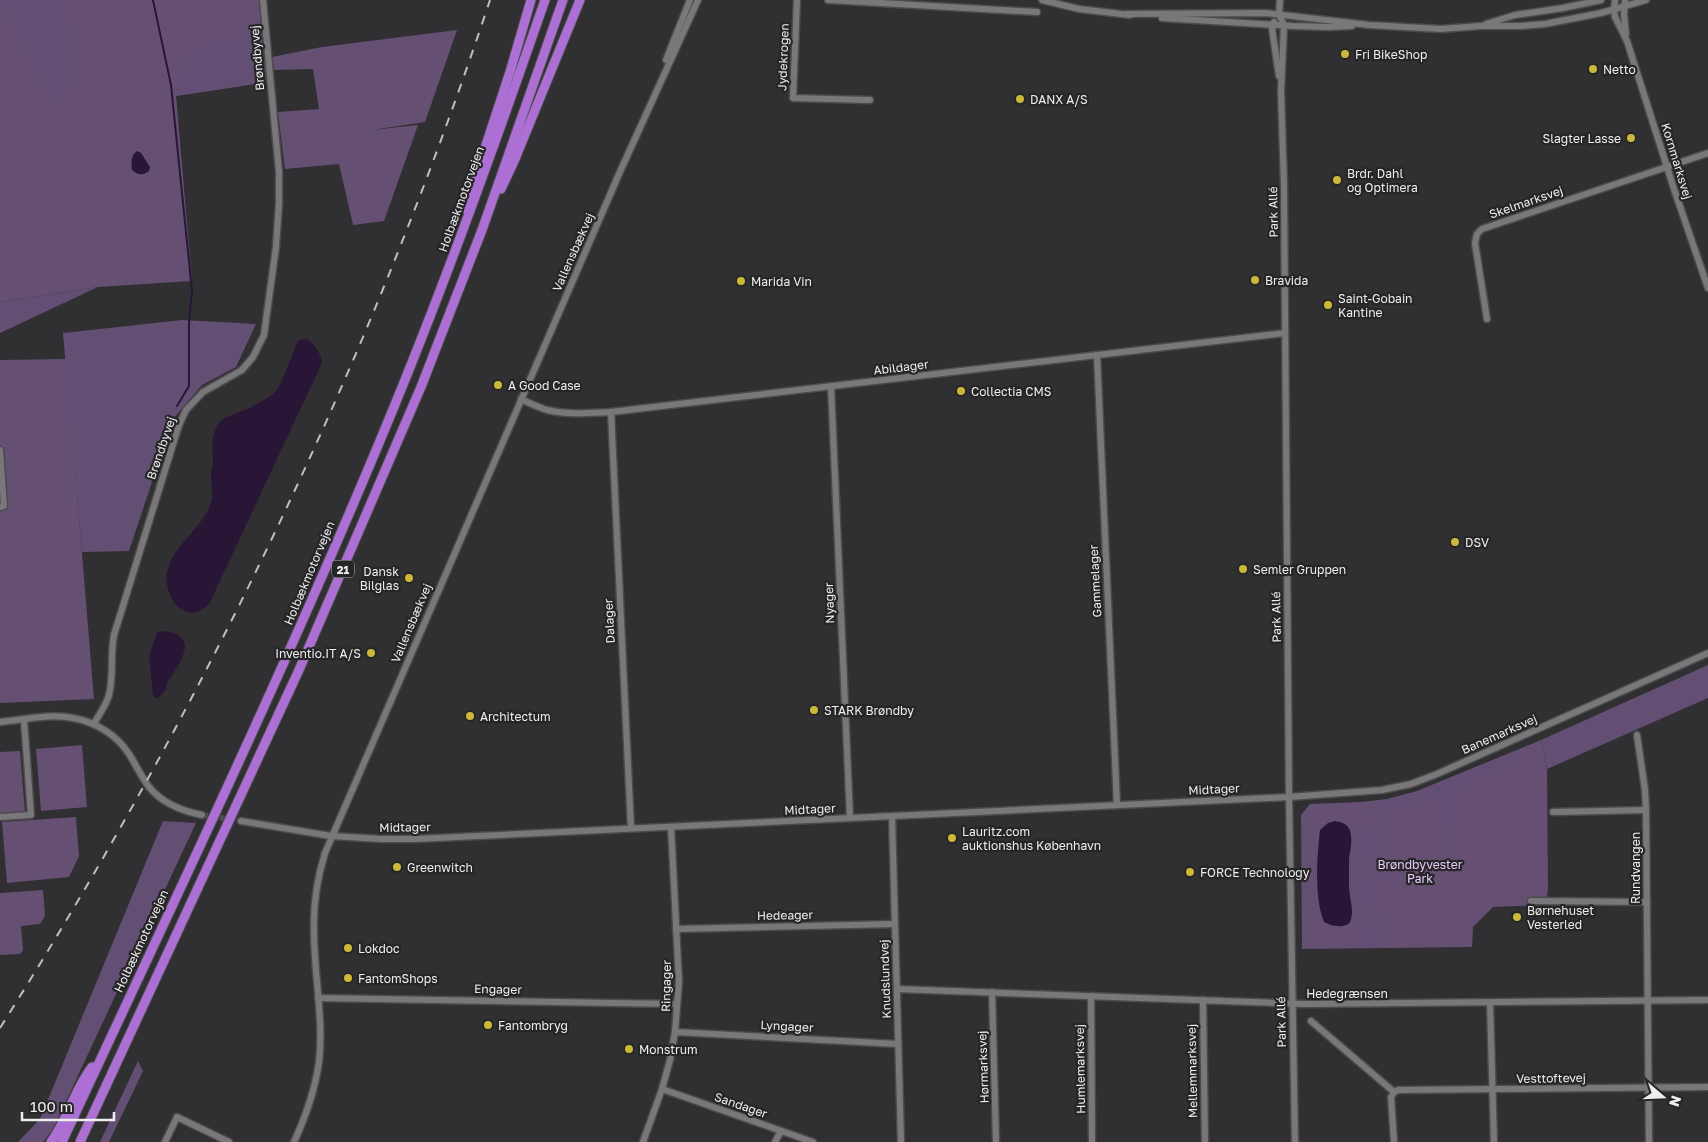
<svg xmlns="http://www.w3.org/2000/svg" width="1708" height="1142" font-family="'Golos Text',sans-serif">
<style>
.green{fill:#655074}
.forest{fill:#644f74;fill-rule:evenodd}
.water{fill:#291535}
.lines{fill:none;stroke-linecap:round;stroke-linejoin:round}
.stream{stroke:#291535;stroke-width:2}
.minor-tunnel{stroke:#4d4c4e;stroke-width:6;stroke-dasharray:6 3;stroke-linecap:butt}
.minor-casing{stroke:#4c4b4c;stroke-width:9}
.highway-casing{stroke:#4c4b4c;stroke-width:11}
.minor{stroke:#79777a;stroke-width:6}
.highway{stroke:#ac70d4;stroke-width:9}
.rail{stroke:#c0bfc0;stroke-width:2;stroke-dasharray:9 9;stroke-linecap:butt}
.poi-dot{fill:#ccb938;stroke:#262527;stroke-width:2}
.labels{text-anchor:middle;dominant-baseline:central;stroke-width:4.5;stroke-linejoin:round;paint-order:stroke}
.shield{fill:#262527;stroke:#b3b2b3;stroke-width:1}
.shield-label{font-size:11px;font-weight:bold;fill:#efeeef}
.poi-label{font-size:12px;fill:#efeeef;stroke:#262527;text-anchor:start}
.street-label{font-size:12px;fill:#efeeef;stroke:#262527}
.park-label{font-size:12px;fill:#e7cafd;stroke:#262527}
</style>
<rect width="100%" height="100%" fill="#302f31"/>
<!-- green -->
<g class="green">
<polygon points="0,0 259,0 267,82 176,96 192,281 98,287 0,302"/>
<polygon points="457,30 425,122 372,130 418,125 384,221 353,225 339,164 285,169 278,112 319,109 313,69 274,70 272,57 322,47"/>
<polygon points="66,359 94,699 0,703 0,360"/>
<polygon points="1541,740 1547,769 1548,891 1545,905 1493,907 1473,927 1472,947 1302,949 1301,815 1310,804 1361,802 1387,799 1417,791"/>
<polygon points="82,745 87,807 41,811 36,749"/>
<polygon points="20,751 25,812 0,813 0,752"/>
<polygon points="76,817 79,856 69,877 7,883 2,822"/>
<polygon points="43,890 45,916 40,924 21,926 23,950 20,954 0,955 0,893"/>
</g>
<!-- forest -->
<g class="forest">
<polygon points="3,0 66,0 69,77 63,109 44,82"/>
<polygon points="260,19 267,82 175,96 190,57 209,43 239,43 245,29"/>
<polygon points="98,287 0,333 0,302"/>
<polygon points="182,320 256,324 236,367 202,385 173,419 129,551 82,552 63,333"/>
<polygon points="1708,665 1708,698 1547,769 1541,740"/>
<path d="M1519,750L1517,760L1460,785L1456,800L1457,848L1449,865L1438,873L1422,876L1378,878L1380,947L1352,948L1373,921L1360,890L1372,866L1358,845L1374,828V816L1369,805L1424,792ZM1437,797C1441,810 1449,824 1451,837C1452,842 1451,848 1449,852C1439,877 1404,871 1383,870L1382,809Z"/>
<polygon points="163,821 196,823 53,1129 43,1142 18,1142 40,1119"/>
<polygon points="138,1061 143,1071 109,1142 100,1142"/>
</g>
<!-- water -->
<g class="water">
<path d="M137,151L141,153L150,167L149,171C142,176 138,175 132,170C131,162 131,155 137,151Z"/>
<path d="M306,339C315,343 321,354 322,363L209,604C186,628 163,596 167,573C172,544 208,525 212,498C213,490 211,483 211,475C211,471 212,468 213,464C213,451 210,438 217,426C222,416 239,413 249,408C258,404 268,398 275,392C283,384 292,352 299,340Z"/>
<path d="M163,631C204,636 177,665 166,686V690L158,698H155L153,695L149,656L157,633Z"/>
<path d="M1335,821C1342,822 1348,824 1350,831C1353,840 1350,850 1349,859C1349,868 1349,877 1349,886C1349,897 1355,912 1350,922C1345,929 1330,926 1324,922C1314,896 1317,857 1320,830L1328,823Z"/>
</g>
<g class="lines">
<!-- stream -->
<polyline class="stream" points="153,0 171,85 192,291 189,323 189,386 177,406"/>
<!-- minor-tunnel -->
<polyline class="minor-tunnel" points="202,815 241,821"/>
<defs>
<g id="minor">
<polyline points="797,0 793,98 870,100"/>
<polyline points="828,0 1037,12"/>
<polyline points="1042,0 1079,9 1130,15"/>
<polyline points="1615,0 1614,10 1615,17 1627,41 1674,189 1708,288"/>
<polyline points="1625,0 1624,15 1626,34"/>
<polyline points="1127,14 1265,13 1369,25 1441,29 1480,26 1521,26 1545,24 1601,13 1646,0"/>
<polyline points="1279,15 1284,25 1281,91 1284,186 1289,797 1295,1142"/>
<polyline points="1279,15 1280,0"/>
<polyline points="1162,18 1293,26 1329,27 1352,26"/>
<polyline points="1274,22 1272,29 1279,76"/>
<polyline points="1486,24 1515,15 1563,8 1601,0"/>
<polyline points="666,60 690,0"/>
<polyline points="1487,319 1475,243 1477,234 1482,229 1708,153"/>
<polyline points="1097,355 1117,805"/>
<polyline points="831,386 850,818"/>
<path d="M521,399C529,403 538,407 547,410C568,415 589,413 611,412L1285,333"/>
<polyline points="611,412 631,828"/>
<polyline points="0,450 4,506 0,507"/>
<path d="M0,722C23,720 50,713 73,718C95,722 116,734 129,754C136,765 141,776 149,787C162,803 182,811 202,815"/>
<path d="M94,724C99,714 106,706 109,695C114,676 110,655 114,635L179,425L186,410L203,392L242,370L253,357L264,335L276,247L279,203V172L263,0"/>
<polyline points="1637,735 1645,790 1646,810 1649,1142"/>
<polyline points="1553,812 1646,810"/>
<polyline points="892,816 901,1142"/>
<polyline points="0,817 31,815 24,720"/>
<polyline points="241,821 331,836 382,839 415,839 1289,797 1382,790 1411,784 1437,774 1708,653"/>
<polyline points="1531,901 1647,902"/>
<polyline points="676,929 895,924"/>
<polyline points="897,989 1304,1004 1708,1000"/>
<polyline points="992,992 996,1142"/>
<polyline points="1091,996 1092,1142"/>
<polyline points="318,998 677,1004"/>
<polyline points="1203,1000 1205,1142"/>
<polyline points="1490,1003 1494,1142"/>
<polyline points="1311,1021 1394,1092"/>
<polyline points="675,1032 898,1044"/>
<polyline points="662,1089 813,1142"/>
<polyline points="1394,1092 1398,1090 1708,1087"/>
<polyline points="165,1142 177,1117 229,1142"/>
<path d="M294,1142C306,1116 315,1090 319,1062C324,1019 314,975 314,932C313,905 317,879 325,853L619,174L698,0"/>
<polyline points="643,1142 662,1089 670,1060 675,1032 679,982 671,827"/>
<polyline points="775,1142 781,1131"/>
<polyline points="1394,1142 1391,1097 1394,1092"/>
</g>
<g id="highway">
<polyline points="501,189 515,159 580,0"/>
<polyline points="465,209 510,72 531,0"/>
<path d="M51,1142C68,1119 74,1090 92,1067"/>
<path d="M62,1142C168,914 277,687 374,455C437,306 492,153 545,0"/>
<polyline points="80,1142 299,670 421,387 482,230 563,0"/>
</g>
</defs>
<!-- minor casing -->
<use href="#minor" class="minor-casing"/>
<!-- highway casing -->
<use href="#highway" class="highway-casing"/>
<!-- minor -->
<use href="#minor" class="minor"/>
<!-- highway -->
<use href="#highway" class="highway"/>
<!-- rail -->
<path class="rail" d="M0,1028C204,706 370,362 490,0"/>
</g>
<!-- markers -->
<g class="poi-dot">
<circle cx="1345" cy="54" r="5"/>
<circle cx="1593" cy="69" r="5"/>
<circle cx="1020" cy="99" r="5"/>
<circle cx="1631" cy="138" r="5"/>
<circle cx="1337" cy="180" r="5"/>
<circle cx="1255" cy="280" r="5"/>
<circle cx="741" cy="281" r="5"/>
<circle cx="1328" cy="305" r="5"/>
<circle cx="498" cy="385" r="5"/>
<circle cx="961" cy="391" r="5"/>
<circle cx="1455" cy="542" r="5"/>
<circle cx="1243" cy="569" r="5"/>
<circle cx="409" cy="578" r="5"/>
<circle cx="371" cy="653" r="5"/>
<circle cx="814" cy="710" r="5"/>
<circle cx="470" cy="716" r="5"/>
<circle cx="952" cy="838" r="5"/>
<circle cx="397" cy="867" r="5"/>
<circle cx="1190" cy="872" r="5"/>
<circle cx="1517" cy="917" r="5"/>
<circle cx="348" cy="948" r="5"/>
<circle cx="348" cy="978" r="5"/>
<circle cx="488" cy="1025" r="5"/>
<circle cx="629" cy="1049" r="5"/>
</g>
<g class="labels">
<!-- shield labels -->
<rect class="shield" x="332" y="560.5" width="22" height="17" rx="4"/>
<g class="shield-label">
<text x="343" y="569">21</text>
</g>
<!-- poi labels -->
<g class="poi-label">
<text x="1355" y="54">Fri BikeShop</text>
<text x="1603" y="69">Netto</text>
<text x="1030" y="99">DANX A/S</text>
<text x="1621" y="138" text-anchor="end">Slagter Lasse</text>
<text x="1347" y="173">Brdr. Dahl<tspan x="1347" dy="14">og Optimera</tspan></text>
<text x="1265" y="280">Bravida</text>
<text x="751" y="281">Marida Vin</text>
<text x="1338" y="298">Saint-Gobain<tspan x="1338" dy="14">Kantine</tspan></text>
<text x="508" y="385">A Good Case</text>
<text x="971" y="391">Collectia CMS</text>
<text x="1465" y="542">DSV</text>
<text x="1253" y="569">Semler Gruppen</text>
<text x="399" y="571" text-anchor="end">Dansk<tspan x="399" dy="14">Bilglas</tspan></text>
<text x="361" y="653" text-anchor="end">Inventio.IT A/S</text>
<text x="824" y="710">STARK Brøndby</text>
<text x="480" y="716">Architectum</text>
<text x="962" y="831">Lauritz.com<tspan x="962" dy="14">auktionshus København</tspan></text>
<text x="407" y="867">Greenwitch</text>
<text x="1200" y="872">FORCE Technology</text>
<text x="1527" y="910">Børnehuset<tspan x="1527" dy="14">Vesterled</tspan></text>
<text x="358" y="948">Lokdoc</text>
<text x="358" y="978">FantomShops</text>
<text x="498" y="1025">Fantombryg</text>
<text x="639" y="1049">Monstrum</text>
</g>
<!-- street labels -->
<g class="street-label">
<text transform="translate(783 57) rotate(-88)">Jydekrogen</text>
<text transform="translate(257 58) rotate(-95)">Brøndbyvej</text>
<text transform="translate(1677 161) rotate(73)">Kornmarksvej</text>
<text transform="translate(461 199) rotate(-70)">Holbækmotorvejen</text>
<text transform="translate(1526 202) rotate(-19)">Skelmarksvej</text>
<text transform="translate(1273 212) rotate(-91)">Park Allé</text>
<text transform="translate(573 252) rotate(-66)">Vallensbækvej</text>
<text transform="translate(901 367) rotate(-7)">Abildager</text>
<text transform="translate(161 448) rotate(-71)">Brøndbyvej</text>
<text transform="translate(309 573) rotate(-67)">Holbækmotorvejen</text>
<text transform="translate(1095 581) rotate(-93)">Gammelager</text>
<text transform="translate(829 603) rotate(-92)">Nyager</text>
<text transform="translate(1276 617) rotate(-91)">Park Allé</text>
<text transform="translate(609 621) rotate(-93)">Dalager</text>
<text transform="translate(411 623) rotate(-67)">Vallensbækvej</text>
<text transform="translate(1499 734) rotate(-24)">Banemarksvej</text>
<text transform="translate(1214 789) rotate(-3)">Midtager</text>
<text transform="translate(810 809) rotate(-3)">Midtager</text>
<text transform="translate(405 827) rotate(-1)">Midtager</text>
<text transform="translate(1635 868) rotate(-90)">Rundvangen</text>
<text transform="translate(785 915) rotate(-1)">Hedeager</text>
<text transform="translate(141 941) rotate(-65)">Holbækmotorvejen</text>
<text transform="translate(885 979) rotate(-92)">Knudslundvej</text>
<text transform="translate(666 986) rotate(-89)">Ringager</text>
<text transform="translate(498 989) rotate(1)">Engager</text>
<text x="1347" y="993">Hedegrænsen</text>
<text transform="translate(1281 1022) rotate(-91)">Park Allé</text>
<text transform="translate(787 1026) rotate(3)">Lyngager</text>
<text transform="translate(983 1067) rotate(-92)">Hørmarksvej</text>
<text transform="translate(1080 1069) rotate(-91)">Humlemarksvej</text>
<text transform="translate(1192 1071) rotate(-91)">Mellemmarksvej</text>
<text transform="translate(1551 1078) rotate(-1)">Vesttoftevej</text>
<text transform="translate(741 1105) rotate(19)">Sandager</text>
</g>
<!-- park labels -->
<g class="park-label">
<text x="1420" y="864">Brøndbyvester<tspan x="1420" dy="14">Park</tspan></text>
</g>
</g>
<!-- north arrow -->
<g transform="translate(1663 1097) rotate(109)" stroke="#262527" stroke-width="4" paint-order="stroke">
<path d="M0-4L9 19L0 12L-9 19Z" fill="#efeeef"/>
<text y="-8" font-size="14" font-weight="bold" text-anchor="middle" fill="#efeeef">N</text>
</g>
<!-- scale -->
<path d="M22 1112v8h92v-8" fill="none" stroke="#efeeef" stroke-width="2.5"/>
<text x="30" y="1112" font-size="15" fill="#efeeef" stroke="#262527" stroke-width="4" paint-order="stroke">100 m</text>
</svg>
